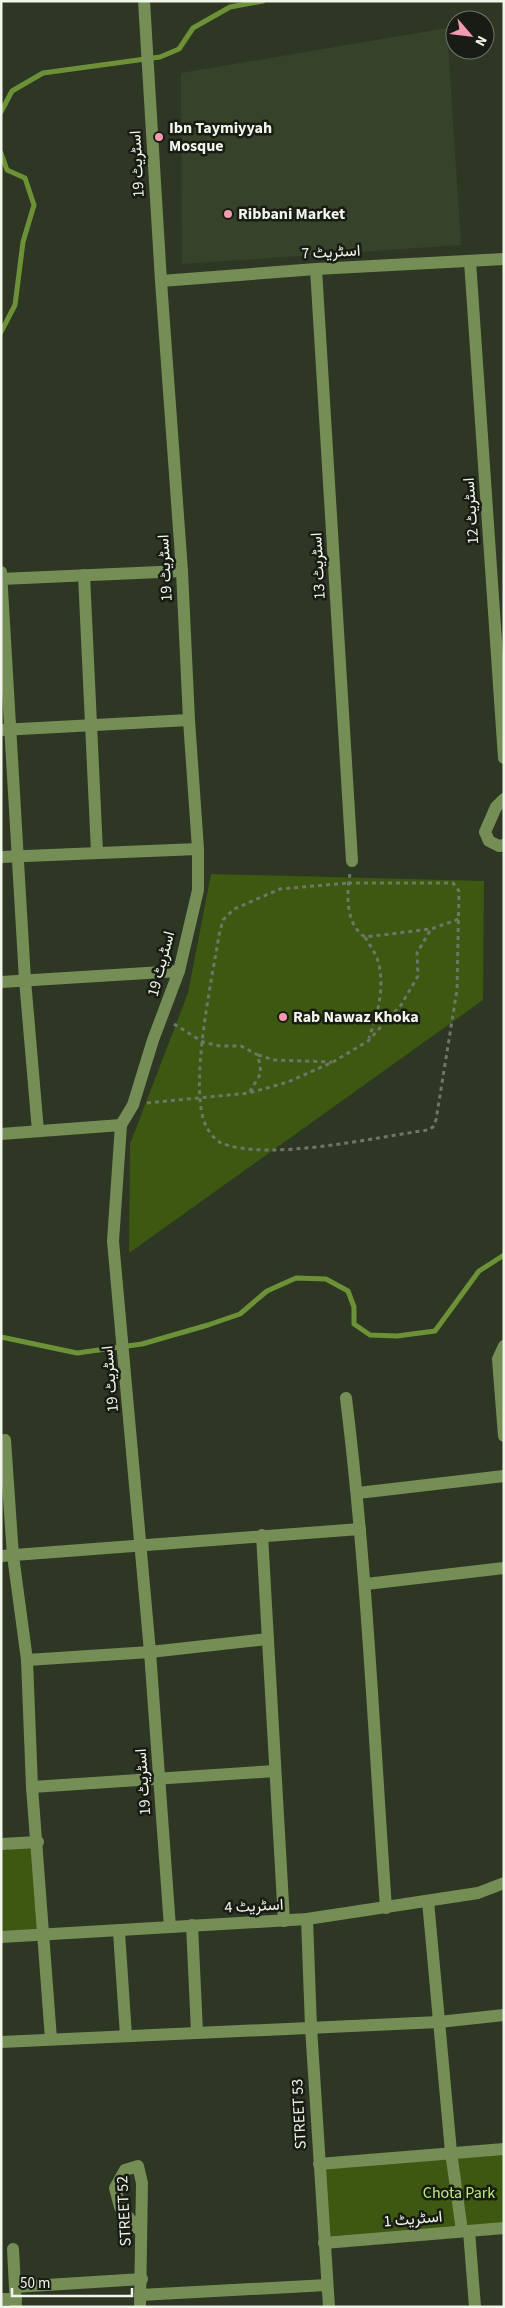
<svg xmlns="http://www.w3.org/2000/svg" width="505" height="2308" font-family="'Source Sans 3',Vazirmatn,sans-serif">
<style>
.built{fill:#37422a}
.green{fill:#3d5810}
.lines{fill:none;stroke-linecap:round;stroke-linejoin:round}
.stream{stroke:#6c9136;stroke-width:5}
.path{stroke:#6e7665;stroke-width:3;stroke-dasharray:4 4;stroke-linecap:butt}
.minor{stroke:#748e56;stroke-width:12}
.poi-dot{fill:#f29aae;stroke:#191c14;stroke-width:2}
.labels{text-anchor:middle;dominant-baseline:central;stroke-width:5;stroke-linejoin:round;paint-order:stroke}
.poi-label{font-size:16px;font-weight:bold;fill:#f0f6ea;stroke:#191c14;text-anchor:start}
.street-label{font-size:16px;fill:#f0f6ea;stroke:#191c14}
.park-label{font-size:16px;fill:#baee77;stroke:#191c14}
</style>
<rect width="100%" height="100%" fill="#2e3724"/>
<!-- built -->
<polygon class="built" points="447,28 461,245 182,264 181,73"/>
<!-- green -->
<g class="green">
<polygon points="211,874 484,881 483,1000 129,1253 130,1144 188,993"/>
<polygon points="35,1844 40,1932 1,1934 1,1847"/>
<polygon points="504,2155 504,2226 329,2238 323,2168"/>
</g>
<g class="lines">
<!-- stream -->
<g class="stream">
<polyline points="1,112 12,91 43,73 160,57 179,49 193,28 230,7 263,1"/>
<polyline points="1,153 7,170 25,178 34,205 23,242 15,305 1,332"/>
<polyline points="1,1337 77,1353 142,1344 208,1325 240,1314 267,1291 296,1278 326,1279 348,1291 354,1307 354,1324 370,1335 397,1336 435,1331 479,1271 504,1255"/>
</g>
<!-- path -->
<g class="path">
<path d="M350,874C346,895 346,925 365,937L431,929L459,919"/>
<path d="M348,883H453L459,891L457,990L436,1120L433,1127L428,1130C376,1137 268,1162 221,1143C216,1141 208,1131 206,1126C188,1088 212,980 219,935L223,920L234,909L280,889Z"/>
<path d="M365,937C369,944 374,951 377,958C386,984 378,1013 369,1038"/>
<polyline points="174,1024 203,1042 220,1046 241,1046 258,1055 261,1073 249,1093"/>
<polyline points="258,1055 274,1060 332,1062"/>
<polyline points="147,1103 249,1093 288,1082 333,1062 368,1041 401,1005 418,976 417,953 431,929"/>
</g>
<!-- minor -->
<g class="minor">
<polyline points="144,1 161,281 182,571 189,720 198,849 198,890 179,971 153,1040 133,1105 121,1125 113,1241 150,1652 170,1927"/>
<polyline points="470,261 504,758"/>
<polyline points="316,269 352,861"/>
<polyline points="161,281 316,269 504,259"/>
<polyline points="1,572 25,980 38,1131"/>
<polyline points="84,575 97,852"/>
<polyline points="1,579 182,571"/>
<polyline points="1,730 189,720"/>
<polyline points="504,799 496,807 485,832 489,841 499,846 504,845"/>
<polyline points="1,857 198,849"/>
<polyline points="1,982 179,971"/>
<polyline points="1,1134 121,1125"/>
<polyline points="504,1346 498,1359 504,1436"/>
<path d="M346,1398C367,1567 374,1738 386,1908"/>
<polyline points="5,1440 13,1556 27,1660 32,1787 51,2039"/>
<polyline points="358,1493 504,1476"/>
<polyline points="262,1535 284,1921"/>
<polyline points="1,1556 360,1529"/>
<polyline points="366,1584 504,1568"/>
<polyline points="27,1660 150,1652 268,1639"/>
<polyline points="32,1787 275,1771"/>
<polyline points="1,1844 38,1842"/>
<polyline points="428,1901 451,2152 462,2231"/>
<polyline points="307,1919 311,2027 329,2307"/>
<polyline points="192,1925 197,2032"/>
<polyline points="119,1932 126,2036"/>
<polyline points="1,1937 307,1919 478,1893 504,1883"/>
<polyline points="1,2042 439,2022 504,2015"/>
<polyline points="319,2164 504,2149"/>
<polyline points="138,2229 120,2207 115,2188 125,2170 138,2166 142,2183 140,2307"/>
<polyline points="469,2231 475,2307"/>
<polyline points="324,2243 504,2228"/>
<polyline points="13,2249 16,2307"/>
<polyline points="15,2287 142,2279"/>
<polyline points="140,2295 327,2285"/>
<polyline points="1,2299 16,2299"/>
</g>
</g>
<!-- markers -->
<g class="poi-dot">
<circle cx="159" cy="137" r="5"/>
<circle cx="228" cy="214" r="5"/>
<circle cx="283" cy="1017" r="5"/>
</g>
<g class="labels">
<!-- poi labels -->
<g class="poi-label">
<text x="169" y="128">Ibn Taymiyyah<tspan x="169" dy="18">Mosque</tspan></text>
<text x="238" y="214">Ribbani Market</text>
<text x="293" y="1017">Rab Nawaz Khoka</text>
</g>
<!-- street labels -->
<g class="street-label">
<text transform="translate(137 164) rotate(-93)">اسٹریٹ 19</text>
<text transform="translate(331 252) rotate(-3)">اسٹریٹ 7</text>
<text transform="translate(471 511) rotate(-94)">اسٹریٹ 12</text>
<text transform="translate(318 566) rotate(-93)">اسٹریٹ 13</text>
<text transform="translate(165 568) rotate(-93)">اسٹریٹ 19</text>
<text transform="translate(161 964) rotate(-75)">اسٹریٹ 19</text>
<text transform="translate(110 1379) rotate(-95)">اسٹریٹ 19</text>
<text transform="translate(143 1782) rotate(-94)">اسٹریٹ 19</text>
<text transform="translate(254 1906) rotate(-3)">اسٹریٹ 4</text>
<text transform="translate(299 2114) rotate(-93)">STREET 53</text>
<text transform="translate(124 2211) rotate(-93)">STREET 52</text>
<text transform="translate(413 2219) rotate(-5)">اسٹریٹ 1</text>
</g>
<!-- park labels -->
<g class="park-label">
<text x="459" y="2193">Chota Park</text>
</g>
</g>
<!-- border -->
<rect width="505" height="2308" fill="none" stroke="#f0f6ea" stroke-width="5"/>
<!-- north arrow -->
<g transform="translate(470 35) rotate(118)"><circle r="24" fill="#191c14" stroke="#6f736a"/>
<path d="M0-4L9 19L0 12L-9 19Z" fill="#f29aae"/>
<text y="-8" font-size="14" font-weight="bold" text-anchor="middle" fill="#f0f6ea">N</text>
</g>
<!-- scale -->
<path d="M12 2288v8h120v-8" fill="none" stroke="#f0f6ea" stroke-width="2.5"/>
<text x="20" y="2288" font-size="15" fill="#f0f6ea" stroke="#191c14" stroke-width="4" paint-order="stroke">50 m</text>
</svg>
